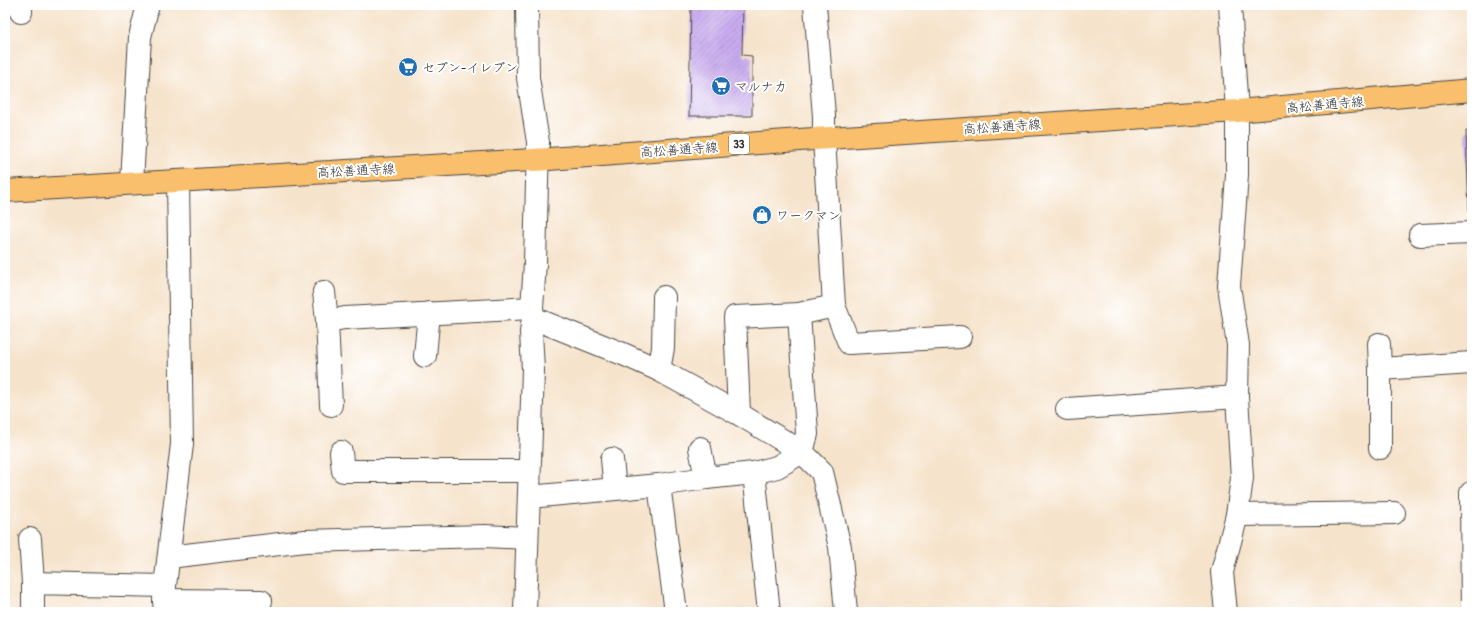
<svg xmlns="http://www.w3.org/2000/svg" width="1477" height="617" font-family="'Patrick Hand','Klee One',sans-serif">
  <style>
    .building { fill: url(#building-hatch) }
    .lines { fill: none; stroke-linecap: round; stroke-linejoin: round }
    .minor-casing { stroke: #494743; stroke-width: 24 }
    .major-casing { stroke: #494743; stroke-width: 24 }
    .minor { stroke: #fff; stroke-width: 22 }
    .major { stroke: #f9bf6d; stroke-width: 22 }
    .labels { text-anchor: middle; stroke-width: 4; stroke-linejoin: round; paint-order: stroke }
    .shield { fill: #fff; stroke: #6b6b6b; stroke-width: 1 }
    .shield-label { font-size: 12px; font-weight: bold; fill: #2b2b2b }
    .poi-label { font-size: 13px; fill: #2b2b2b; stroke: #fff; text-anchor: start }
    .street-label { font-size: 13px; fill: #2b2b2b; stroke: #fff }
  </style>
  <defs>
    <pattern id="building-hatch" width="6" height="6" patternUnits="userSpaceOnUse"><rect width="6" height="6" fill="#c9acef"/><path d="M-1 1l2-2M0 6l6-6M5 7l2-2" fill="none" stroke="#a38cc2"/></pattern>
  </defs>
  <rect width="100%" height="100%" fill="#fff"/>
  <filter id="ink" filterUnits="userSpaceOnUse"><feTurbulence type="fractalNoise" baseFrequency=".025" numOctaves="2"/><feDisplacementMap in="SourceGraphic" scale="8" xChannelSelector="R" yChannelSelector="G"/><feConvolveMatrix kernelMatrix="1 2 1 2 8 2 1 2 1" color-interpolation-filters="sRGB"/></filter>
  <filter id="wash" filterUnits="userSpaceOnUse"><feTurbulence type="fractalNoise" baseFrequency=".012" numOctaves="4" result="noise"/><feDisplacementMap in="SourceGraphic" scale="16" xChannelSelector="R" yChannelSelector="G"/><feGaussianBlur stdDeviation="0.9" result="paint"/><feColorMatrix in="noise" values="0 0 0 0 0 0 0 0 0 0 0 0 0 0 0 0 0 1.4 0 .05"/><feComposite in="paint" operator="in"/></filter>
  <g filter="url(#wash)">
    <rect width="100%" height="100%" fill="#f6e3cb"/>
    <g id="blocks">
      <g class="building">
        <path d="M 691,5 L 743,5 L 742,55 L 752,56 L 752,116 L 689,116 Z"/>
        <path d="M 1466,131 L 1472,131 L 1472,213 L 1469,213 Z"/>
      </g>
    </g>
  </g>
  <g filter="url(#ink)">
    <use href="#blocks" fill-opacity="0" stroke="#494743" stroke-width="1"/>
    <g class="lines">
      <g class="minor-casing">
        <g id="minor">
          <path d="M 815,5 L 824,116 L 824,138 L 834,306 L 849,343 L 960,337"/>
          <path d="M 21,12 L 21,5"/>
          <path d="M 132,183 L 140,37 L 148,5"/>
          <path d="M 1420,235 L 1472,233"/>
          <path d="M 324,292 L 327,321"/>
          <path d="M 799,314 L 807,434 L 802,452 L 822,472 L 840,547 L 846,612"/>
          <path d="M 1379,344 L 1380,369 L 1380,448"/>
          <path d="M 425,356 L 429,313"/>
          <path d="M 1380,369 L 1472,363"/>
          <path d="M 659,370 L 663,348 L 664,297"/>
          <path d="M 331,405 L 327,321 L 345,318 L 532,308"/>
          <path d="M 1067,409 L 1237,397"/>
          <path d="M 739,414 L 735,317 L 799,314 L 834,306"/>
          <path d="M 700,448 L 706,478"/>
          <path d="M 341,452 L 343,471 L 529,471"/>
          <path d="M 612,459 L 615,489"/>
          <path d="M 754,473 L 769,612"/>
          <path d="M 659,485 L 676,612"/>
          <path d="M 1471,493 L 1472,612"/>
          <path d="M 529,497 L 659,485 L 706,478 L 754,473 L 777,467 L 802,452 L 739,414 L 659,370 L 623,354 L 533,318"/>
          <path d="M 1237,515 L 1394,513"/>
          <path d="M 30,539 L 33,583"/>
          <path d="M 169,557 L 305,541 L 485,536 L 527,538"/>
          <path d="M 164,600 L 261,601"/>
          <path d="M 33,612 L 33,583 L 165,586"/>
          <path d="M 165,612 L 164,600 L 165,586 L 182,444 L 178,181"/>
          <path d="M 525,612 L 533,370 L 531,332 L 533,318 L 532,308 L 535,263 L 538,142 L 528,78 L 527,5"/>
          <path d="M 1226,612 L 1222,572 L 1237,515 L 1242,478 L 1237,397 L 1238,345 L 1229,286 L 1237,175 L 1237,111 L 1230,5"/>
        </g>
      </g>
      <g class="major-casing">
        <path id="major" d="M 5,191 L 549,159 L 799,140 L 1237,111 L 1472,90"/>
      </g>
      <use href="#minor" class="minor"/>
      <use href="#major" class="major"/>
    </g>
  </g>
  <defs>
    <g id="supermarket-disc" transform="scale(1)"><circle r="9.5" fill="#1f6fb2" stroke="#fff"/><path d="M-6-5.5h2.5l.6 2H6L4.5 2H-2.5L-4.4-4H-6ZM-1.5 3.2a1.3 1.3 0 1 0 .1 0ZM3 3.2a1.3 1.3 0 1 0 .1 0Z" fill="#fff"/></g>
    <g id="shop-disc" transform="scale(1)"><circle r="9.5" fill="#1f6fb2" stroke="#fff"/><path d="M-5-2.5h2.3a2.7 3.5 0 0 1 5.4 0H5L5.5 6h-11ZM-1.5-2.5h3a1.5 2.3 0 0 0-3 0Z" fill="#fff"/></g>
  </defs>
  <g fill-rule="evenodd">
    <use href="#supermarket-disc" x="408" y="67"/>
    <use href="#supermarket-disc" x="721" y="86"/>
    <use href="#shop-disc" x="762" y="215"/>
  </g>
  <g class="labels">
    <rect class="shield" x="729" y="134" width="20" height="20" rx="3"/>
    <g class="shield-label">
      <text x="739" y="148">33</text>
    </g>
    <g class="poi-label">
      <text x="422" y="72">セブン-イレブン</text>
      <text x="735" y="91">マルナカ</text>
      <text x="776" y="220">ワークマン</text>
    </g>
    <g class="street-label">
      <text transform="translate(1325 104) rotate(-5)" y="5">高松善通寺線</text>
      <text transform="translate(1002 126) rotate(-4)" y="5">高松善通寺線</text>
      <text transform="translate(679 149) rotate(-4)" y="5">高松善通寺線</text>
      <text transform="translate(356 170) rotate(-3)" y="5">高松善通寺線</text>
    </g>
  </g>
  <rect width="1477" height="617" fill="none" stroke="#fff" stroke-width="20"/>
</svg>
